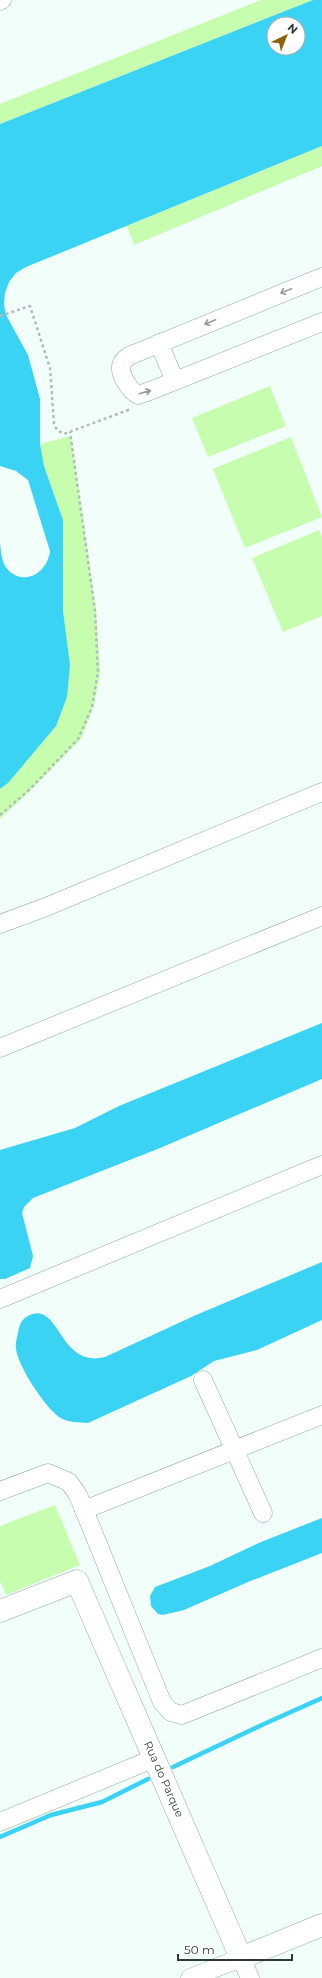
<svg xmlns="http://www.w3.org/2000/svg" width="322" height="1978" font-family="Montserrat,sans-serif">
  <style>
    .green { fill: #c7fdae }
    .water { fill: #3ad3f3; fill-rule: evenodd }
    .lines { fill: none; stroke-linecap: round; stroke-linejoin: round }
    .stream { stroke: #3ad3f3; stroke-width: 4.5 }
    .minor-casing { stroke: #8eaba3; stroke-width: 19 }
    .tertiary-casing { stroke: #8eaba3; stroke-width: 23 }
    .path { stroke: #b0bcb8; stroke-width: 2.5; stroke-dasharray: 3 3; stroke-linecap: butt }
    .minor { stroke: #fff; stroke-width: 18 }
    .tertiary { stroke: #fff; stroke-width: 22 }
    .oneway { stroke: #969c9a }
    .labels { text-anchor: middle; stroke-width: 3; stroke-linejoin: round; paint-order: stroke }
    .street-label { font-size: 11px; fill: #2e3a36; stroke: #fff }
  </style>
  <rect width="100%" height="100%" fill="#f2fefa"/>
  <g class="green">
    <path d="M 261,0 L 313,0 L 0,124 L 0,104 Z"/>
    <path d="M 322,146 L 322,166 L 134,245 L 127,226 Z"/>
    <path d="M 270,386 L 286,426 L 208,457 L 192,418 Z"/>
    <path d="M 71,436 L 96,610 L 100,672 L 94,706 L 81,739 L 29,792 L 0,819 L 0,789 L 8,783 L 70,665 L 63,611 L 63,520 L 44,466 L 40,444 Z"/>
    <path d="M 291,437 L 322,517 L 245,548 L 213,469 Z"/>
    <path d="M 319,530 L 322,537 L 322,616 L 283,632 L 252,558 Z"/>
    <path d="M 55,1505 L 80,1565 L 6,1595 L 0,1580 L 0,1526 Z"/>
  </g>
  <g class="water">
    <path d="M 313,0 L 322,0 L 322,146 L 26,267 L 16,273 L 9,282 L 5,293 L 4,304 L 6,315 L 28,355 L 40,399 L 40,444 L 44,466 L 63,520 L 63,611 L 70,665 L 67,697 L 56,726 L 8,783 L 0,789 L 0,543 C 1,550 1,557 4,564 C 17,588 47,577 50,551 L 28,480 L 16,471 L 0,466 L 0,124 ZM 274,24 L 298,24 L 298,48 L 274,48 Z"/>
    <path d="M 322,1023 L 322,1079 L 160,1148 L 33,1198 L 24,1207 L 22,1213 L 33,1256 L 30,1268 L 5,1279 L 0,1279 L 0,1150 L 75,1128 L 119,1106 Z"/>
    <path d="M 322,1262 L 322,1320 L 257,1350 L 214,1361 L 191,1376 L 88,1423 C 78,1422 68,1423 59,1417 C 45,1407 17,1365 16,1348 C 15,1344 17,1338 18,1333 C 19,1326 21,1320 28,1316 C 60,1299 58,1369 105,1357 L 196,1315 Z"/>
    <path d="M 322,1518 L 322,1553 L 248,1582 L 184,1610 L 163,1615 L 158,1614 L 151,1606 L 150,1596 L 155,1587 L 210,1566 L 261,1542 Z"/>
  </g>
  <g class="lines">
    <g class="stream">
      <path d="M 173,1767 L 264,1724 L 322,1698"/>
      <path d="M 0,1837 L 51,1815 L 102,1802 L 148,1779"/>
    </g>
    <g class="minor-casing">
      <g id="minor">
        <path d="M 0,1 L 2,0"/>
        <path d="M 322,277 L 129,356 C 127,358 123,360 122,363 C 117,372 130,391 138,395 L 150,391 L 322,322"/>
        <path d="M 159,343 L 175,381"/>
        <path d="M 0,924 L 46,907 L 322,792"/>
        <path d="M 0,1048 L 322,916"/>
        <path d="M 0,1299 L 322,1165"/>
        <path d="M 203,1380 L 263,1513"/>
        <path d="M 0,1491 L 48,1473 L 69,1482 L 78,1495 L 162,1702 L 171,1712 L 182,1715 L 322,1658"/>
        <path d="M 84,1510 L 322,1415"/>
        <path d="M 0,1822 L 155,1758"/>
        <path d="M 190,1978 L 241,1958 L 250,1978"/>
      </g>
    </g>
    <g class="tertiary-casing">
      <path id="tertiary" d="M 0,1611 L 77,1581 L 241,1958 L 322,1925"/>
    </g>
    <g class="path">
      <path d="M 0,316 L 30,306 L 50,368 L 54,424 L 57,430 L 64,434 L 131,409"/>
      <path d="M 0,815 L 29,790 L 78,739 L 92,707 L 98,672 L 95,611 L 70,432"/>
    </g>
    <use href="#minor" class="minor"/>
    <use href="#tertiary" class="tertiary"/>
  </g>
  <defs><path id="oneway-shaft" d="M-6 0H5M1.5-3L5.5 0L1.5 3" fill="none" stroke-width="1.6" stroke-linecap="round" stroke-linejoin="round"/></defs>
  <g class="oneway">
    <use href="#oneway-shaft" transform="translate(286 291) rotate(158)"/>
    <use href="#oneway-shaft" transform="translate(210 322) rotate(157)"/>
    <use href="#oneway-shaft" transform="translate(145 392) rotate(-16)"/>
  </g>
  <g class="labels">
    <g class="street-label">
      <text transform="translate(164 1779) rotate(66)" y="4">Rua do Parque</text>
    </g>
  </g>
  <g transform="translate(286 36) rotate(43)"><circle r="19" fill="#ffffff" stroke="#abb0af"/>
  <path d="M0-3L7 15L0 10L-7 15Z" fill="#8f610a"/>
  <text y="-6" font-size="11" font-weight="bold" text-anchor="middle" fill="#2e3a36">N</text>
  </g>
  <path d="M178 1954v6h114v-6" fill="none" stroke="#2e3a36" stroke-width="2"/>
  <text x="184" y="1954" font-size="12" fill="#2e3a36" stroke="#ffffff" stroke-width="3" paint-order="stroke">50 m</text>
</svg>
